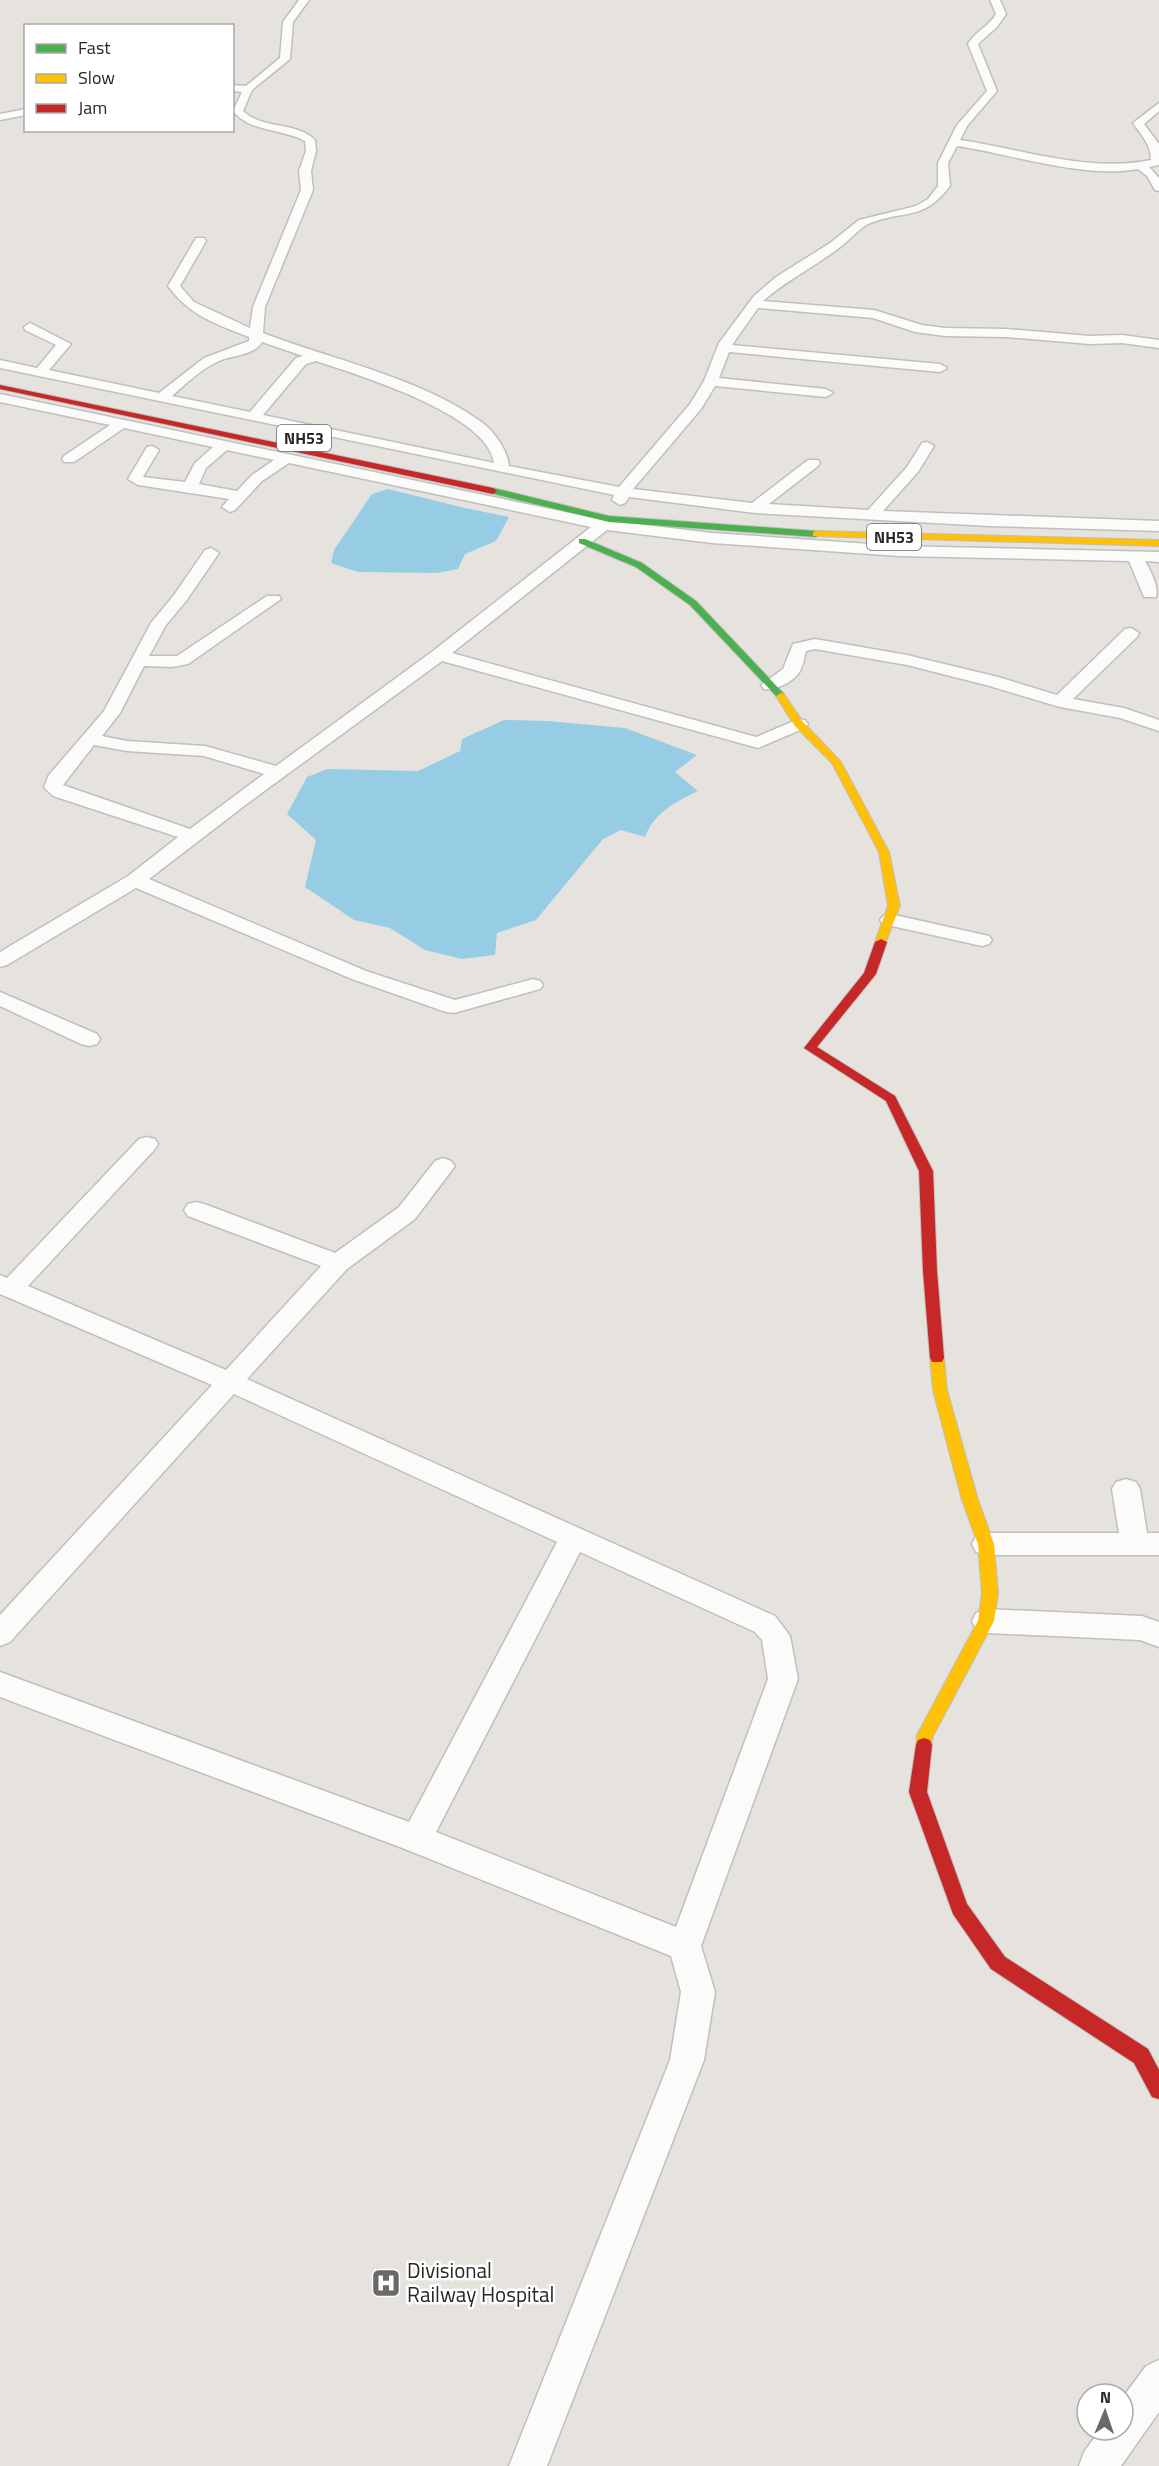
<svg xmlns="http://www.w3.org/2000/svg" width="1159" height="2466" font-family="'Titillium Web',sans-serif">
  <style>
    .water { fill: #96cde4 }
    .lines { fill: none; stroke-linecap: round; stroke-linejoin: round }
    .street-casing { stroke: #c0bfbf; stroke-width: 3 }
    .fast-casing { stroke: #c0bfbf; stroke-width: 2 }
    .slow-casing { stroke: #c0bfbf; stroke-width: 2 }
    .jam-casing { stroke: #c0bfbf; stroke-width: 2 }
    .street { fill: #fbfbfa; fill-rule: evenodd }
    .fast { fill: #4caf50; fill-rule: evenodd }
    .slow { fill: #ffc107; fill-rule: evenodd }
    .jam { fill: #c62828; fill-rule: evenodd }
    .labels { text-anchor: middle; stroke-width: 5; stroke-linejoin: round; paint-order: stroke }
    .shield { fill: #fff; stroke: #686868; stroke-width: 1.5 }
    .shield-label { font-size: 16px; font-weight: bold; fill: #282828 }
    .near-poi-label { font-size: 21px; fill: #282828; stroke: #fff; text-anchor: start }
  </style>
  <rect width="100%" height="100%" fill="#e6e3de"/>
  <g class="water">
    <path d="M 388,489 L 465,508 L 509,517 L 496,541 L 465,554 L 458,569 L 437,573 L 358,572 L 331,563 L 334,550 L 372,494 Z"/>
    <path d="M 504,720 L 548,721 L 625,728 L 697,755 L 675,772 L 698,791 C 675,802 654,813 645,837 L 621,830 L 603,839 L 536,920 L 497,933 L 495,955 L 462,959 L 425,950 L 390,928 L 354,920 L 305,887 L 316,840 L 287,814 L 307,777 L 327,769 L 418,771 L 460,751 L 462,739 Z"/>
  </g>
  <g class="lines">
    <g class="street-casing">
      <g id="street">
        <path d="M 299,0 L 309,0 L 293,22 L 290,59 L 252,90 L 243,111 C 263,130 296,121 315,140 L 316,151 L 311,171 L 313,190 L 265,307 L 263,333 C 333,360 418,377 480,421 C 494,431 507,449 509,466 L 619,487 L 690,404 L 704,381 L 719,343 L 754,296 L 776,277 L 830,243 L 859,220 L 916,206 L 928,199 L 938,186 L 938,163 L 957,125 L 987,91 L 968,44 C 975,31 989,27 996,14 L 990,0 L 1000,0 L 1006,14 L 997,27 L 978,44 L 997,91 L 967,126 L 960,140 C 1023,149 1087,173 1151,160 C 1151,144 1141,135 1133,123 L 1159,103 L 1159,111 L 1144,124 L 1159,144 L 1159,165 L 1149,167 L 1159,178 L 1159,191 L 1155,190 L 1147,176 L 1138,169 C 1085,179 1011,154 957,146 L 948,163 L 950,186 C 923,222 904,209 868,224 C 858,229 849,241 839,248 C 814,267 787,280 763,301 L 874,310 L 922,325 L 945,328 L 1006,329 L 1090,336 L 1122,335 L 1159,340 L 1159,348 L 1122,343 L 1090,344 L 1006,337 L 945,336 L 915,332 L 873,318 L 758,308 L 732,345 L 940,364 L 947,368 L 940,372 L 729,352 L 719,378 L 826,389 L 833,393 L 826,397 L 715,386 L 701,409 L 633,489 L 752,503 L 808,460 L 818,460 L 820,463 L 818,466 L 769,504 L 868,510 L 907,467 L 922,443 L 927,442 L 934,446 L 918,472 L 883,511 L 1159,521 L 1159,531 L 989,526 L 755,513 L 629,497 L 625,503 L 620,505 L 612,500 L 614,495 L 0,368 L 0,360 L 37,368 L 56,345 L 25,330 L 24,327 L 30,323 L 71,344 L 49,370 L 159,393 L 204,358 L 249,341 L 249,337 C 216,324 190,316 168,286 L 196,238 L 204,238 L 206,241 L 180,286 L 194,302 L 250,328 L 253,307 L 301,190 L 299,171 L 306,151 L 305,141 C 282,128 251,133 233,111 L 242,92 L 232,91 L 232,85 L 246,86 L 280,58 L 283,22 ZM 262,342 L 303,356 L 296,358 L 250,412 L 172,396 C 187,383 201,369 219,361 C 232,355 254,356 262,342 ZM 316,361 C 358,375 488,414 494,463 L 263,415 L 306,364 Z"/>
        <path d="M 26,109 L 26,115 L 0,120 L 0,114 Z"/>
        <path d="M 0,394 L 603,520 L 712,533 L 899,546 L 1159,552 L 1159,562 L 1145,561 C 1151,572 1159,586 1156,597 L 1144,597 L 1129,561 L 899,556 L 712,543 L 607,530 L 452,653 L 756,737 L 799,719 L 805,720 L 808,724 L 805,728 L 758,748 L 442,661 L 248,803 L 149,879 L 366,971 L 455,1000 L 533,979 L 540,981 L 543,985 L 540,989 L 454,1013 L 446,1012 L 352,979 L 136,888 L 7,965 L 0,967 L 0,952 L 128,876 L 178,837 L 53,796 L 44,787 L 49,775 L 104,711 L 151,623 L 174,595 L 205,550 L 211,548 L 219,553 L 186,601 L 166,625 L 149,656 L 177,656 L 267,596 L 279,596 L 281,599 L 188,664 L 172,667 L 144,666 L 120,713 L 102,736 L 127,741 L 205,746 L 276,766 L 433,651 L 591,527 L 289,463 L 262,481 L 235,510 L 230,512 L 222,507 L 229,499 L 138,485 L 128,479 L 147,447 L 152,446 L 159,450 L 143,477 L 185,482 L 195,463 L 213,447 L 124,428 L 74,462 L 64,462 L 62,459 L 64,456 L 110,425 L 0,402 ZM 227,450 L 274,460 L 252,475 L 237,491 L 199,484 L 206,468 ZM 94,745 L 127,751 L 204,756 L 264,774 L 190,829 L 63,785 Z"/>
        <path d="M 1131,628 L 1139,633 L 1137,637 L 1073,699 L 1124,708 L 1159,720 L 1159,731 L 1120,718 L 1060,707 L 986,685 L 907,665 L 815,649 L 806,651 C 804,658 803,668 798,674 C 791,683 774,691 764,689 L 761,685 L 783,669 L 793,644 L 815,639 L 907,655 L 998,677 L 1057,695 L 1125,629 Z"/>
        <path d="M 890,914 L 989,936 L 992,940 L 989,944 L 982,946 L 883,924 L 880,920 L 883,916 Z"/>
        <path d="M 0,992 L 97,1034 L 100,1039 L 97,1044 L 89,1046 L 81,1044 L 0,1006 Z"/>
        <path d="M 147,1137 L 155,1139 L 158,1144 L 155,1149 L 28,1286 L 226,1370 L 321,1266 L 188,1216 L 184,1210 L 188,1204 L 196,1202 L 204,1204 L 335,1253 L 399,1207 L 435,1161 L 443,1158 L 451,1161 L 455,1166 L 415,1219 L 347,1269 L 247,1379 L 775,1616 L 790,1636 L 798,1679 L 701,1946 L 715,1992 L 704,2060 L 547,2466 L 509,2466 L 670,2060 L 681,1992 L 671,1956 L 405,1849 L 0,1697 L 0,1672 L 409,1822 L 557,1542 L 234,1394 L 10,1642 L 0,1646 L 0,1615 L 212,1385 L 0,1294 L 0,1275 L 7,1278 L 139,1139 ZM 580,1552 L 755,1632 L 762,1640 L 768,1679 L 676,1927 L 436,1832 Z"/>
        <path d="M 1126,1479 L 1136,1482 L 1140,1489 L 1147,1533 L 1159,1533 L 1159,1555 L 986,1555 L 976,1552 L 972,1544 L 976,1536 L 986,1533 L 1119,1533 L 1112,1489 L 1116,1482 Z"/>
        <path d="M 986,1609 L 1142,1616 L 1159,1622 L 1159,1647 L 1140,1640 L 986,1633 L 976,1629 L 972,1621 L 976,1613 Z"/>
        <path d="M 1159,2360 L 1159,2412 L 1121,2466 L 1079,2466 L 1084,2452 L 1100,2430 L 1123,2430 L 1123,2397 L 1146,2366 Z"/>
      </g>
    </g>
    <g class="fast-casing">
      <g id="fast">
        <path d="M 493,488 L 609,516 L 816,531 L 820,534 L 816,537 L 609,522 L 490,493 L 490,489 Z"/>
        <path d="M 579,539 L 585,539 L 642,563 L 696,601 L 784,694 L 784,698 L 778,698 L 690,605 L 636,567 L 579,543 Z"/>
      </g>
    </g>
    <g class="slow-casing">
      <g id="slow">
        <path d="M 816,531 L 1159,540 L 1159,546 L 813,536 L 813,532 Z"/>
        <path d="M 781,693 L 784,694 L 803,722 L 841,762 L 889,852 L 900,906 L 885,944 L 877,944 L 875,942 L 888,906 L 879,852 L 832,763 L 795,726 L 776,696 Z"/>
        <path d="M 937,1353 L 942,1354 L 944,1358 L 947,1390 L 978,1500 L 994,1544 L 998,1593 L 994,1621 L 933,1736 L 930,1750 L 924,1752 L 918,1750 L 916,1745 L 917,1735 L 978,1621 L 982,1593 L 978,1544 L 962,1500 L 933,1390 L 930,1358 L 932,1354 Z"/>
      </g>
    </g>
    <g class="jam-casing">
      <g id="jam">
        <path d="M 0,385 L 493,488 L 497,491 L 493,494 L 0,389 Z"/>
        <path d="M 881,939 L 887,942 L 876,974 L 817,1047 L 895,1096 L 933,1171 L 937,1271 L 944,1358 L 942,1362 L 932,1362 L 930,1358 L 923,1271 L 919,1171 L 886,1101 L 804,1048 L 864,973 L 875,942 Z"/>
        <path d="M 924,1738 L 930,1740 L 932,1745 L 927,1792 L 967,1904 L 1005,1957 L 1148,2049 L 1159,2070 L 1159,2099 L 1152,2097 L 1134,2063 L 991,1969 L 953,1914 L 909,1792 L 916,1745 L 918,1740 Z"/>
      </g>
    </g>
    <use href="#street" class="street"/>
    <use href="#fast" class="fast"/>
    <use href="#slow" class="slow"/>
    <use href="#jam" class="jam"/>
  </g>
  <defs>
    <g id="hospital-square" transform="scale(1.5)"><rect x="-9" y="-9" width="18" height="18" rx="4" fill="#6a6968" stroke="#fff"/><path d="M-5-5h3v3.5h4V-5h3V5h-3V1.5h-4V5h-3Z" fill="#fff"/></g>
  </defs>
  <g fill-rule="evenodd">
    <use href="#hospital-square" x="386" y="2283"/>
  </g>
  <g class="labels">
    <g class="shield">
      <rect x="277" y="425" width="54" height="26" rx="4.5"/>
      <rect x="867" y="524" width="54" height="26" rx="4.5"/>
    </g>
    <g class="shield-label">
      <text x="304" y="444">NH53</text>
      <text x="894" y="543">NH53</text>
    </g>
    <g class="near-poi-label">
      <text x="407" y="2278">Divisional<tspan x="407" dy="24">Railway Hospital</tspan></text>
    </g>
  </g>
  <rect x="24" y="24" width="210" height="108" fill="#ffffff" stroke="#a9a9a9" stroke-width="1.5"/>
  <rect x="36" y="44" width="30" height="9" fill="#4caf50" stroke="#a9a9a9" stroke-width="1.5"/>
  <text x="78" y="54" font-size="18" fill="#282828">Fast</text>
  <rect x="36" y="74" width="30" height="9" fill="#ffc107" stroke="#a9a9a9" stroke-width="1.5"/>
  <text x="78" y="84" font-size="18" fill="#282828">Slow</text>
  <rect x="36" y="104" width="30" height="9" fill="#c62828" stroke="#a9a9a9" stroke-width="1.5"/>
  <text x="78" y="114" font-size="18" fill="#282828">Jam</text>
  <g transform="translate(1105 2412) rotate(2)"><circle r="28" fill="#ffffff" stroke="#a9a9a9" stroke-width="1.5"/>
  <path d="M0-4.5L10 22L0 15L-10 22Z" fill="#6a6968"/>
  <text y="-9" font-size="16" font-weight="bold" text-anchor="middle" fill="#282828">N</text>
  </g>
</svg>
